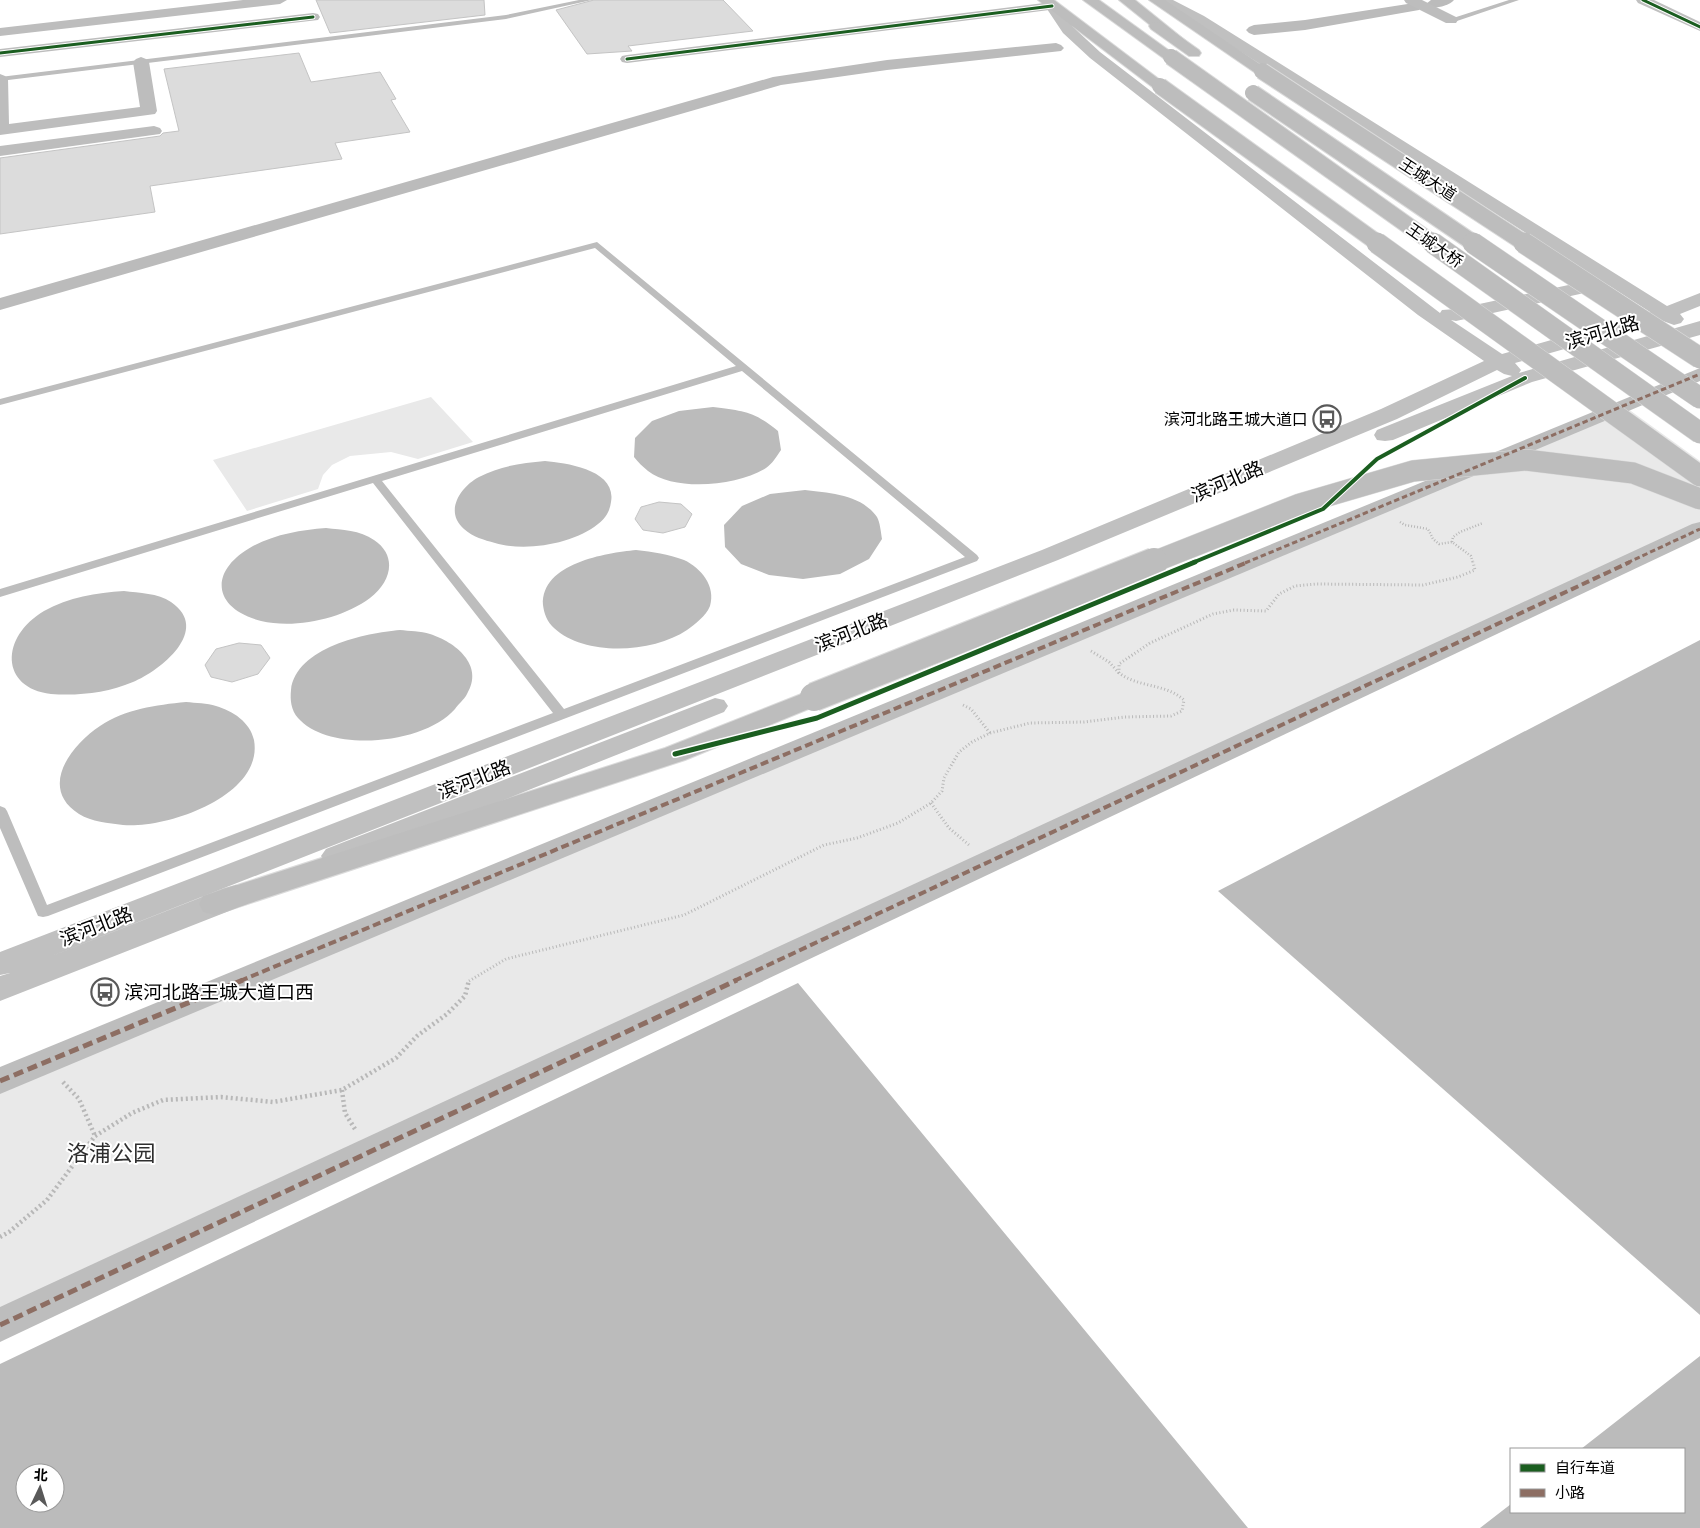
<svg xmlns="http://www.w3.org/2000/svg" width="1700" height="1528" font-family="Figtree,'Noto Sans SC',sans-serif">
  <style>
    .green { fill: #e9e9e9 }
    .water { fill: #bbb; fill-rule: evenodd }
    .lines { fill: none; stroke-linecap: round; stroke-linejoin: round }
    .canal { fill: #bbb; fill-rule: evenodd }
    .building { fill: #dcdcdc; stroke: #c4c4c4 }
    .primary-casing { stroke: #dbdbdb; stroke-width: 2 }
    .highway-casing { stroke: #dbdbdb; stroke-width: 2 }
    .path-far2 { stroke: #b8b8b8; stroke-width: 2.5; stroke-dasharray: 1 2; stroke-linecap: butt }
    .path-far1 { stroke: #b8b8b8; stroke-width: 3; stroke-dasharray: 1 2.5; stroke-linecap: butt }
    .path { stroke: #b8b8b8; stroke-width: 4.5; stroke-dasharray: 2 3; stroke-linecap: butt }
    .lane { fill: #bdbdbd; fill-rule: evenodd }
    .street { fill: #bdbdbd; fill-rule: evenodd }
    .secondary { fill: #c0c0c0; fill-rule: evenodd }
    .primary { fill: #bdbdbd; fill-rule: evenodd }
    .highway { fill: #bdbdbd; fill-rule: evenodd }
    .primary-bridge-far2-casing { stroke: #dbdbdb; stroke-width: 18; stroke-linecap: butt }
    .primary-bridge-far1-casing { stroke: #dbdbdb; stroke-width: 22; stroke-linecap: butt }
    .primary-bridge-casing { stroke: #dbdbdb; stroke-width: 30; stroke-linecap: butt }
    .highway-bridge-far1-casing { stroke: #dbdbdb; stroke-width: 18; stroke-linecap: butt }
    .highway-bridge-casing { stroke: #dbdbdb; stroke-width: 22; stroke-linecap: butt }
    .primary-bridge-far2 { stroke: #bdbdbd; stroke-width: 16 }
    .primary-bridge-far1 { stroke: #bdbdbd; stroke-width: 21 }
    .primary-bridge { stroke: #bdbdbd; stroke-width: 28 }
    .highway-bridge-far1 { stroke: #bdbdbd; stroke-width: 16 }
    .highway-bridge { stroke: #bdbdbd; stroke-width: 21 }
    .quiet-far2 { stroke: #8d6e63; stroke-width: 3; stroke-dasharray: 5.5 3; stroke-linecap: butt }
    .quiet-far1 { stroke: #8d6e63; stroke-width: 4; stroke-dasharray: 8 4; stroke-linecap: butt }
    .quiet { stroke: #8d6e63; stroke-width: 5; stroke-dasharray: 10 5; stroke-linecap: butt }
    .cycleway-far2-casing { stroke: #fff; stroke-width: 5 }
    .cycleway-far1-casing { stroke: #fff; stroke-width: 6 }
    .cycleway-casing { stroke: #fff; stroke-width: 8 }
    .cycleway-far2 { stroke: #1b5e20; stroke-width: 3 }
    .cycleway-far1 { stroke: #1b5e20; stroke-width: 4 }
    .cycleway { stroke: #1b5e20; stroke-width: 5 }
    .labels { text-anchor: middle; stroke-width: 4; stroke-linejoin: round; paint-order: stroke }
    .far-street-label { font-size: 16px; fill: #000; stroke: #fff }
    .far-poi-label { font-size: 16px; fill: #000; stroke: #fff; text-anchor: end }
    .street-label { font-size: 19px; fill: #000; stroke: #fff }
    .poi-label { font-size: 19px; fill: #000; stroke: #fff; text-anchor: start }
    .near-park-label { font-size: 22px; fill: #2e2e2e; stroke: #fff }
  </style>
  <rect width="100%" height="100%" fill="#fff"/>
  <g class="green">
    <path d="M 431,397 L 473,442 L 418,459 L 391,452 L 350,456 L 332,465 L 323,475 L 318,489 L 247,511 L 213,460 Z"/>
    <path d="M 1624,406 L 1700,461 L 1700,529 L 0,1325 L 0,1081 Z"/>
  </g>
  <g class="water">
    <path d="M 713,407 C 743,411 754,411 778,431 L 781,450 C 777,456 772,464 766,468 C 738,486 675,492 648,471 C 643,467 638,462 634,457 L 635,438 L 652,421 L 679,411 Z"/>
    <path d="M 545,461 C 567,463 617,470 611,502 C 610,511 605,519 598,524 C 573,544 526,552 495,543 C 484,540 473,537 464,529 C 444,512 460,487 479,477 C 500,466 522,463 545,461 Z"/>
    <path d="M 805,490 C 829,493 861,494 877,517 C 880,522 881,533 882,539 L 869,559 L 840,574 L 803,579 L 769,575 L 741,564 L 725,547 L 724,525 L 742,506 L 770,494 Z"/>
    <path d="M 326,528 C 342,530 360,530 374,540 C 398,556 391,582 370,598 C 342,619 295,629 261,621 C 211,608 209,570 253,546 C 276,534 301,530 326,528 Z"/>
    <path d="M 636,550 C 653,552 668,554 684,560 C 701,568 716,586 710,606 C 706,616 695,624 687,630 C 653,653 585,657 554,628 C 547,622 544,613 543,605 C 541,563 606,553 636,550 Z"/>
    <path d="M 124,591 C 139,593 158,593 171,602 C 212,630 160,671 133,682 C 107,693 78,696 51,694 C 0,688 0,637 44,611 C 69,597 96,593 124,591 Z"/>
    <path d="M 400,630 C 409,631 421,631 430,634 C 455,642 485,665 467,694 C 464,700 458,704 455,709 C 425,744 330,754 298,718 C 291,710 290,700 291,690 C 296,647 366,633 400,630 Z"/>
    <path d="M 1700,640 L 1700,1315 L 1218,891 Z"/>
    <path d="M 186,702 C 196,703 207,703 216,706 C 233,711 250,722 254,740 C 264,796 166,829 123,825 C 108,823 92,822 79,814 C 38,788 71,745 100,726 C 125,709 156,705 186,702 Z"/>
    <path d="M 798,983 L 1248,1528 L 0,1528 L 0,1364 ZM 25,1473 L 55,1473 L 55,1503 L 25,1503 Z"/>
    <path d="M 1700,1356 L 1700,1528 L 1480,1528 L 1511,1504 L 1511,1512 L 1684,1512 L 1684,1449 L 1581,1449 Z"/>
  </g>
  <g class="lines">
    <g class="canal">
      <path d="M 1431,0 L 1454,0 C 1449,6 1435,9 1428,7 L 1426,4 Z"/>
      <path d="M 1414,3 L 1419,4 L 1421,7 L 1419,10 L 1305,30 L 1254,35 L 1249,33 L 1246,30 L 1249,27 L 1254,25 L 1305,20 Z"/>
      <path d="M 1056,43 L 1061,45 L 1064,48 L 1061,51 L 887,70 L 781,85 L 0,310 L 0,298 L 773,77 L 887,60 Z"/>
    </g>
  </g>
  <g class="building">
    <path d="M 316,0 L 484,0 L 485,15 L 330,33 Z"/>
    <path d="M 594,0 L 723,0 L 753,31 L 628,46 L 632,51 L 587,54 L 556,10 Z"/>
    <path d="M 299,53 L 311,82 L 380,72 L 396,99 L 391,100 L 410,132 L 335,143 L 342,159 L 150,186 L 155,212 L 0,234 L 0,158 L 160,136 L 163,133 L 179,131 L 164,69 Z"/>
    <path d="M 659,502 L 681,504 L 692,514 L 685,527 L 663,533 L 643,530 L 635,519 L 641,507 Z"/>
    <path d="M 239,643 L 261,645 L 270,658 L 258,674 L 232,682 L 211,677 L 205,665 L 216,649 Z"/>
  </g>
  <g class="lines">
    <g class="primary-casing">
      <g id="primary">
        <path d="M 1038,0 L 1054,0 L 1168,86 L 1165,89 L 1155,89 Z"/>
        <path d="M 1119,0 L 1135,0 L 1192,46 L 1190,49 L 1180,49 Z"/>
        <path d="M 1149,0 L 1165,0 L 1270,71 L 1267,74 L 1257,74 Z"/>
        <path d="M 814,689 L 823,691 L 827,697 L 823,703 L 685,760 L 214,915 L 203,912 L 199,904 L 203,896 L 665,748 Z"/>
      </g>
    </g>
    <g class="highway-casing">
      <g id="highway">
        <path d="M 1083,0 L 1099,0 L 1178,57 L 1176,60 L 1166,60 Z"/>
        <path d="M 1156,22 L 1161,23 L 1199,50 L 1201,53 L 1199,56 L 1189,56 L 1151,29 L 1149,26 L 1151,23 Z"/>
      </g>
    </g>
    <g class="path-far2">
      <path d="M 1400,522 L 1405,525 L 1428,529 L 1433,539 L 1439,544 L 1452,542 L 1471,556 L 1473,563"/>
      <path d="M 1452,542 L 1453,537 L 1460,532 L 1483,523"/>
    </g>
    <g class="path-far1">
      <path d="M 1091,651 L 1109,662 L 1119,673"/>
      <path d="M 963,705 L 971,709 L 990,733"/>
      <path d="M 931,803 L 949,828 L 969,845"/>
      <path d="M 469,981 L 506,959 L 684,915 L 824,845 L 857,838 L 898,823 L 931,803 L 942,791 L 944,778 L 959,752 L 972,742 L 990,733 L 1030,723 L 1084,722 L 1125,717 L 1171,716 L 1182,711 L 1184,700 C 1165,683 1139,688 1119,673 L 1119,664 L 1150,643 L 1213,614 L 1234,610 L 1266,611 L 1279,594 L 1295,586 L 1316,584 L 1423,585 L 1458,577 L 1475,570 L 1473,562"/>
    </g>
    <g class="path">
      <path d="M 63,1082 L 79,1099 L 95,1136"/>
      <path d="M 342,1090 L 345,1113 L 355,1129"/>
      <path d="M 0,1237 L 9,1232 L 47,1200 L 95,1136 L 132,1113 L 163,1100 L 221,1097 L 273,1102 L 342,1090 L 396,1058 L 417,1036 L 447,1014 L 465,996 L 469,980"/>
    </g>
    <g class="lane">
      <path d="M 579,0 L 592,0 L 506,19 L 0,81 L 0,77 L 506,15 Z"/>
      <path d="M 1509,0 L 1519,0 L 1454,22 L 1447,20 Z"/>
      <path d="M 597,242 L 977,555 L 979,558 L 977,561 L 48,916 L 43,917 L 38,916 L 0,828 L 0,806 L 5,808 L 7,811 L 47,905 L 553,713 L 373,483 L 0,597 L 0,589 L 736,366 L 595,248 L 0,405 L 0,399 ZM 742,371 L 965,557 L 564,709 L 382,481 Z"/>
    </g>
    <g class="street">
      <path d="M 243,0 L 287,0 L 280,4 L 0,36 L 0,28 Z"/>
      <path d="M 1404,0 L 1422,0 L 1456,17 L 1458,20 L 1456,23 L 1446,23 L 1406,3 Z"/>
      <path d="M 1052,2 L 1059,6 L 1057,9 L 627,63 L 622,62 L 620,59 L 622,56 L 627,55 Z"/>
      <path d="M 313,13 L 318,14 L 320,17 L 318,20 L 0,57 L 0,49 Z"/>
      <path d="M 141,57 L 146,59 L 149,62 L 157,111 L 155,114 L 0,135 L 0,74 L 5,76 L 8,79 L 9,124 L 140,107 L 133,62 L 136,59 Z"/>
      <path d="M 154,126 L 160,128 L 162,131 L 160,134 L 0,156 L 0,146 Z"/>
      <path d="M 1700,368 L 1700,381 L 0,1094 L 0,1067 Z"/>
      <path d="M 1700,522 L 1700,538 L 0,1342 L 0,1307 L 1692,524 Z"/>
    </g>
    <g class="secondary">
      <path d="M 1155,0 L 1173,0 L 1204,16 L 1667,306 L 1700,293 L 1700,306 L 1680,314 L 1684,319 L 1681,323 L 1674,325 L 1663,321 L 1515,363 L 1521,370 L 1519,373 L 1700,321 L 1700,335 L 1532,382 L 1393,440 L 1385,441 L 1377,440 L 1374,435 L 1377,430 L 1512,376 L 1504,374 L 1497,370 L 1397,419 L 1058,560 L 39,961 L 225,888 L 236,885 L 247,888 L 251,896 L 247,904 L 0,1001 L 0,976 L 10,973 L 0,975 L 0,952 L 1042,550 L 1381,409 L 1484,361 L 1418,315 L 1090,58 L 1063,33 L 1045,6 L 1047,3 L 1057,3 L 1073,27 L 1100,52 L 1440,313 L 1442,310 L 1456,309 L 1592,280 L 1595,277 L 1194,22 L 1157,3 ZM 1608,285 L 1650,312 L 1502,354 L 1451,320 L 1456,321 L 1598,290 Z"/>
      <path d="M 1636,0 L 1654,0 L 1700,22 L 1700,31 L 1638,3 Z"/>
      <path d="M 715,698 L 724,700 L 728,706 L 724,712 L 346,863 L 336,866 L 326,863 L 321,856 L 326,849 Z"/>
    </g>
    <use href="#primary" class="primary"/>
    <use href="#highway" class="highway"/>
    <g class="primary-bridge-far2-casing">
      <g id="primary-bridge-far2">
        <path d="M 1262,71 L 1526,244"/>
        <path d="M 1160,86 L 1379,244"/>
      </g>
    </g>
    <g class="primary-bridge-far1-casing">
      <g id="primary-bridge-far1">
        <path d="M 1377,243 L 1700,476"/>
        <path d="M 1524,243 L 1700,358"/>
        <path d="M 1151,563 L 1300,504 L 1413,471 L 1526,460 L 1633,473 L 1700,499"/>
      </g>
    </g>
    <g class="primary-bridge-casing">
      <path id="primary-bridge" d="M 814,697 L 1154,562"/>
    </g>
    <g class="highway-bridge-far1-casing">
      <g id="highway-bridge-far1">
        <path d="M 1171,57 L 1434,244"/>
        <path d="M 1253,93 L 1475,244"/>
      </g>
    </g>
    <g class="highway-bridge-casing">
      <g id="highway-bridge">
        <path d="M 1433,243 L 1700,433"/>
        <path d="M 1473,243 L 1700,398"/>
      </g>
    </g>
    <use href="#primary-bridge-far2" class="primary-bridge-far2"/>
    <use href="#primary-bridge-far1" class="primary-bridge-far1"/>
    <use href="#primary-bridge" class="primary-bridge"/>
    <use href="#highway-bridge-far1" class="highway-bridge-far1"/>
    <use href="#highway-bridge" class="highway-bridge"/>
    <g class="quiet-far2">
      <path d="M 1245,563 L 1700,374"/>
      <path d="M 1627,563 L 1700,529"/>
    </g>
    <g class="quiet-far1">
      <path d="M 240,981 L 1248,562"/>
      <path d="M 734,981 L 1630,562"/>
    </g>
    <g class="quiet">
      <path d="M 0,1081 L 243,980"/>
      <path d="M 0,1325 L 737,980"/>
    </g>
    <g class="cycleway-far2-casing">
      <g id="cycleway-far2">
        <path d="M 1643,0 L 1700,27"/>
        <path d="M 0,53 L 313,17"/>
        <path d="M 627,59 L 1052,6"/>
      </g>
    </g>
    <g class="cycleway-far1-casing">
      <path id="cycleway-far1" d="M 1192,563 L 1323,509 L 1377,459 L 1525,378"/>
    </g>
    <g class="cycleway-casing">
      <path id="cycleway" d="M 675,754 L 817,718 L 1195,562"/>
    </g>
    <use href="#cycleway-far2" class="cycleway-far2"/>
    <use href="#cycleway-far1" class="cycleway-far1"/>
    <use href="#cycleway" class="cycleway"/>
  </g>
  <defs>
    <g id="bus-ring" transform="scale(1.4375)"><circle r="9.5" fill="#fff" stroke="#595959" stroke-width="1.5"/><path d="M-5-6H5V4H4V6H2V4H-2V6H-4V4H-5ZM-3.5-4V0h7V-4ZM-3.5 1.2v1.5H-2V1.2ZM2 1.2v1.5H3.5V1.2Z" fill="#595959"/></g>
  </defs>
  <g fill-rule="evenodd">
    <use href="#bus-ring" x="1327" y="419"/>
    <use href="#bus-ring" x="105" y="992"/>
  </g>
  <g class="labels">
    <g class="far-street-label">
      <text transform="translate(1428 179) rotate(33)" y="6">王城大道</text>
      <text transform="translate(1435 245) rotate(35)" y="6">王城大桥</text>
    </g>
    <g class="far-poi-label">
      <text x="1308" y="425">滨河北路王城大道口</text>
    </g>
    <g class="street-label">
      <text transform="translate(1602 332) rotate(-16)" y="7">滨河北路</text>
      <text transform="translate(1227 481) rotate(-23)" y="7">滨河北路</text>
      <text transform="translate(851 632) rotate(-21)" y="7">滨河北路</text>
      <text transform="translate(474 779) rotate(-21)" y="7">滨河北路</text>
      <text transform="translate(96 926) rotate(-21)" y="7">滨河北路</text>
    </g>
    <g class="poi-label">
      <text x="124" y="999">滨河北路王城大道口西</text>
    </g>
    <g class="near-park-label">
      <text x="111" y="1161">洛浦公园</text>
    </g>
  </g>
  <rect x="1510" y="1448" width="175" height="65" fill="#ffffff" stroke="#999999"/>
  <rect x="1520" y="1464" width="25" height="8" fill="#1b5e20" stroke="#999999"/>
  <text x="1555" y="1473" font-size="15" fill="#000000">自行车道</text>
  <rect x="1520" y="1489" width="25" height="8" fill="#8d6e63" stroke="#999999"/>
  <text x="1555" y="1498" font-size="15" fill="#000000">小路</text>
  <g transform="translate(40 1488) rotate(4)"><circle r="24" fill="#ffffff" stroke="#999999"/>
  <path d="M0-4L9 19L0 12L-9 19Z" fill="#595959"/>
  <text y="-8" font-size="14" font-weight="bold" text-anchor="middle" fill="#000000">北</text>
  </g>
</svg>
